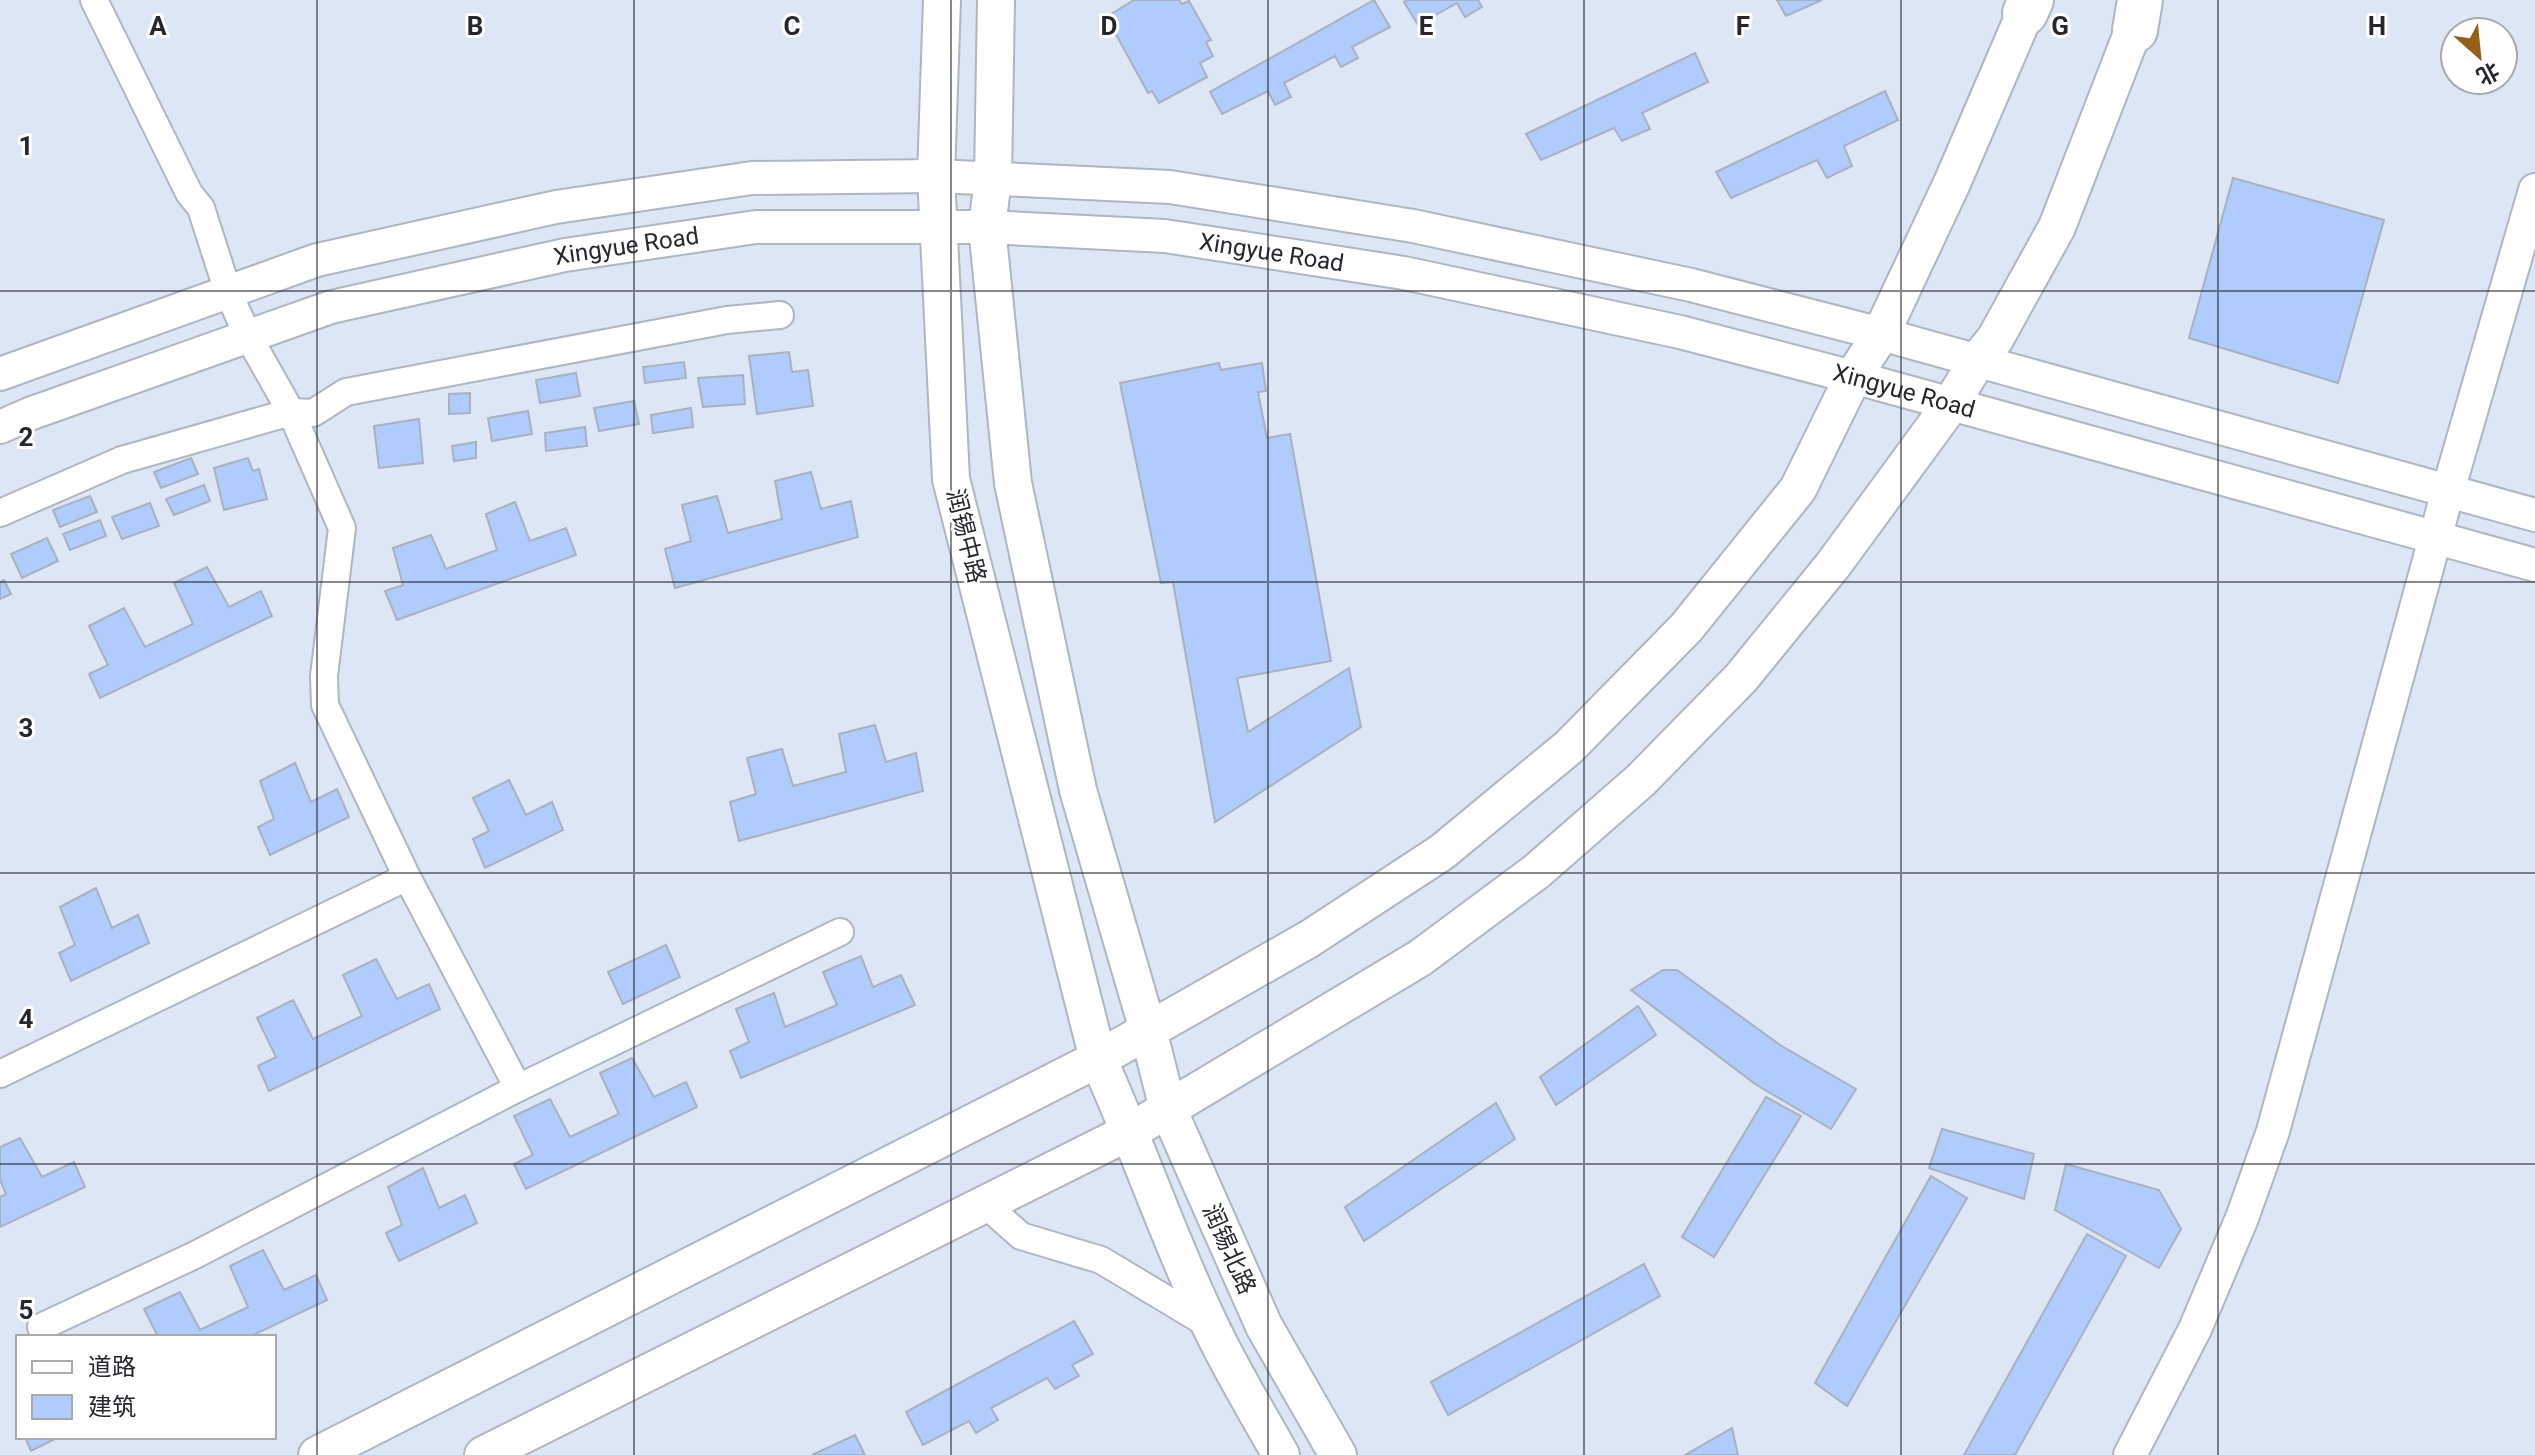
<svg xmlns="http://www.w3.org/2000/svg" width="2535" height="1455" font-family="Roboto,'Noto Sans SC',sans-serif">
  <style>
    .building { fill: #afccfc; stroke: #a9b1bf; stroke-width: 2 }
    .lines { fill: none; stroke-linecap: round; stroke-linejoin: round }
    .minor-casing { stroke: #adb6c3; stroke-width: 30 }
    .tertiary-casing { stroke: #adb6c3; stroke-width: 36 }
    .secondary-casing { stroke: #adb6c3; stroke-width: 40 }
    .trunk-casing { stroke: #adb6c3; stroke-width: 48 }
    .minor { stroke: #fff; stroke-width: 26 }
    .tertiary { stroke: #fff; stroke-width: 32 }
    .secondary { stroke: #fff; stroke-width: 36 }
    .trunk { stroke: #fff; stroke-width: 44 }
    .grid { fill: none; stroke: #24272d; stroke-width: 2; stroke-opacity: 0.55 }
    .labels { text-anchor: middle; stroke-width: 6; stroke-linejoin: round; paint-order: stroke }
    .street-label { font-size: 24px; fill: #24272d; stroke: #fff }
    .grid-label { font-size: 26px; text-anchor: middle; font-weight: bold; fill: #24272d; stroke: #fff; stroke-width: 6; stroke-linejoin: round; paint-order: stroke }
  </style>
  <rect width="100%" height="100%" fill="#dde6f4"/>
  <g class="building">
    <path d="M 1134,0 L 1179,0 L 1182,4 L 1189,1 L 1211,40 L 1206,42 L 1213,56 L 1200,63 L 1207,77 L 1159,103 L 1152,91 L 1148,93 L 1113,29 L 1118,26 L 1111,14 Z"/>
    <path d="M 1374,0 L 1390,27 L 1352,47 L 1358,58 L 1341,67 L 1335,56 L 1284,83 L 1291,97 L 1275,105 L 1268,91 L 1222,114 L 1210,92 Z"/>
    <path d="M 1407,0 L 1478,0 L 1482,7 L 1465,17 L 1457,3 L 1418,25 L 1404,2 Z"/>
    <path d="M 1777,0 L 1822,0 L 1786,16 Z"/>
    <path d="M 1695,53 L 1708,82 L 1642,113 L 1650,129 L 1622,141 L 1614,128 L 1541,160 L 1526,134 Z"/>
    <path d="M 1885,91 L 1898,120 L 1844,146 L 1852,166 L 1827,178 L 1817,160 L 1731,198 L 1716,172 Z"/>
    <path d="M 2233,178 L 2384,220 L 2338,383 L 2189,338 Z"/>
    <path d="M 789,352 L 792,372 L 808,370 L 813,406 L 757,414 L 749,356 Z"/>
    <path d="M 684,362 L 686,378 L 645,383 L 643,367 Z"/>
    <path d="M 1219,363 L 1221,370 L 1262,363 L 1266,391 L 1258,392 L 1267,438 L 1290,434 L 1331,661 L 1237,678 L 1248,732 L 1349,668 L 1361,727 L 1215,822 L 1173,582 L 1161,583 L 1120,383 Z"/>
    <path d="M 576,373 L 580,396 L 540,403 L 536,380 Z"/>
    <path d="M 743,375 L 745,404 L 703,407 L 698,378 Z"/>
    <path d="M 470,393 L 470,413 L 449,414 L 449,394 Z"/>
    <path d="M 634,401 L 639,424 L 599,431 L 594,408 Z"/>
    <path d="M 691,408 L 693,427 L 653,433 L 651,415 Z"/>
    <path d="M 528,411 L 532,434 L 492,441 L 488,418 Z"/>
    <path d="M 419,419 L 423,463 L 379,468 L 374,426 Z"/>
    <path d="M 585,427 L 587,446 L 546,451 L 545,433 Z"/>
    <path d="M 476,442 L 476,458 L 454,461 L 452,446 Z"/>
    <path d="M 191,458 L 198,474 L 161,488 L 154,472 Z"/>
    <path d="M 248,458 L 253,471 L 259,469 L 267,499 L 224,510 L 214,468 Z"/>
    <path d="M 811,472 L 821,509 L 851,501 L 858,537 L 675,588 L 665,549 L 691,541 L 682,505 L 717,496 L 728,533 L 782,519 L 775,481 Z"/>
    <path d="M 204,485 L 210,501 L 174,515 L 166,499 Z"/>
    <path d="M 90,496 L 97,512 L 60,527 L 53,510 Z"/>
    <path d="M 515,502 L 530,541 L 566,528 L 576,555 L 397,620 L 385,591 L 403,585 L 393,548 L 431,535 L 446,569 L 497,550 L 486,514 Z"/>
    <path d="M 150,503 L 159,526 L 122,539 L 112,517 Z"/>
    <path d="M 100,520 L 106,536 L 70,550 L 63,534 Z"/>
    <path d="M 47,538 L 58,561 L 22,578 L 11,554 Z"/>
    <path d="M 207,567 L 229,607 L 261,591 L 272,616 L 100,698 L 89,674 L 108,665 L 89,626 L 124,608 L 145,647 L 193,624 L 174,583 Z"/>
    <path d="M 4,580 L 11,594 L 0,599 L 0,582 Z"/>
    <path d="M 875,725 L 886,762 L 916,753 L 923,791 L 739,841 L 730,802 L 756,794 L 747,758 L 782,749 L 793,786 L 846,772 L 839,734 Z"/>
    <path d="M 295,763 L 311,802 L 337,789 L 349,817 L 270,855 L 258,827 L 274,819 L 260,781 Z"/>
    <path d="M 509,780 L 526,815 L 552,802 L 563,830 L 485,868 L 473,839 L 489,831 L 473,798 Z"/>
    <path d="M 96,888 L 112,928 L 138,915 L 149,943 L 71,981 L 59,953 L 75,945 L 60,907 Z"/>
    <path d="M 666,945 L 680,977 L 623,1004 L 608,972 Z"/>
    <path d="M 861,956 L 873,987 L 901,975 L 915,1005 L 741,1078 L 730,1051 L 749,1042 L 736,1009 L 774,993 L 785,1027 L 837,1005 L 823,972 Z"/>
    <path d="M 376,959 L 397,999 L 429,984 L 440,1009 L 269,1091 L 258,1066 L 276,1057 L 257,1018 L 293,1000 L 313,1039 L 362,1016 L 343,975 Z"/>
    <path d="M 1663,970 L 1677,970 L 1780,1045 L 1856,1089 L 1831,1129 L 1755,1084 L 1631,990 Z"/>
    <path d="M 1638,1006 L 1656,1035 L 1556,1105 L 1540,1077 Z"/>
    <path d="M 632,1058 L 654,1097 L 686,1082 L 697,1107 L 526,1189 L 514,1164 L 533,1155 L 514,1116 L 550,1099 L 570,1137 L 619,1114 L 600,1073 Z"/>
    <path d="M 1766,1097 L 1801,1116 L 1714,1257 L 1682,1237 Z"/>
    <path d="M 1496,1103 L 1515,1139 L 1364,1241 L 1345,1207 Z"/>
    <path d="M 1942,1129 L 2034,1154 L 2024,1199 L 1929,1168 Z"/>
    <path d="M 20,1138 L 42,1177 L 74,1162 L 85,1187 L 0,1227 L 0,1197 L 6,1194 L 0,1180 L 0,1147 Z"/>
    <path d="M 2066,1164 L 2159,1190 L 2181,1229 L 2159,1268 L 2055,1210 Z"/>
    <path d="M 423,1168 L 439,1208 L 465,1195 L 477,1223 L 399,1261 L 386,1233 L 402,1225 L 388,1187 Z"/>
    <path d="M 1931,1176 L 1967,1198 L 1847,1406 L 1815,1383 Z"/>
    <path d="M 2087,1234 L 2126,1256 L 2015,1455 L 1964,1455 Z"/>
    <path d="M 263,1250 L 284,1290 L 316,1275 L 327,1300 L 249,1337 L 158,1337 L 144,1309 L 180,1292 L 200,1330 L 248,1307 L 230,1266 Z"/>
    <path d="M 1644,1264 L 1660,1296 L 1448,1415 L 1431,1382 Z"/>
    <path d="M 1074,1321 L 1093,1354 L 1072,1365 L 1079,1376 L 1055,1389 L 1047,1378 L 991,1408 L 998,1420 L 976,1433 L 969,1421 L 923,1445 L 906,1412 Z"/>
    <path d="M 1732,1428 L 1738,1455 L 1685,1455 Z"/>
    <path d="M 855,1435 L 865,1455 L 812,1455 Z"/>
    <path d="M 25,1437 L 59,1437 L 31,1451 Z"/>
  </g>
  <g class="lines">
    <g class="minor-casing">
      <g id="minor">
        <path d="M 94,0 L 189,193 L 201,208 L 228,292 L 248,336 L 291,412 L 342,528 L 324,676 L 325,705 L 407,877 L 518,1088"/>
        <path d="M 0,513 L 122,460 L 291,412 L 313,413 L 346,392 L 727,320 L 780,315"/>
        <path d="M 0,1074 L 407,877"/>
        <path d="M 985,1204 L 1021,1236 L 1101,1260 L 1211,1326"/>
        <path d="M 41,1327 L 195,1255 L 518,1088 L 840,932"/>
      </g>
    </g>
    <g class="tertiary-casing">
      <g id="tertiary">
        <path d="M 0,374 L 317,260 L 556,207 L 752,178 L 936,176 L 1170,187 L 1413,226 L 1691,285 L 1881,334 L 2535,515"/>
        <path id="s1" d="M 0,427 L 32,413 L 331,307 L 565,255 L 756,227 L 987,227 L 1165,236 L 1404,273 L 1680,332 L 1868,381 L 2535,565"/>
        <path d="M 2130,1455 L 2195,1329 L 2242,1218 L 2273,1131 L 2448,491 L 2535,190"/>
      </g>
    </g>
    <g class="secondary-casing">
      <g id="secondary">
        <path d="M 942,0 L 936,176 L 951,479 L 1098,1059 C 1138,1146 1168,1238 1210,1325 C 1231,1370 1257,1412 1281,1455"/>
        <path d="M 996,0 L 993,179 L 987,227 L 1013,483 L 1078,790 L 1148,1030 L 1168,1109 L 1264,1326 L 1338,1455"/>
        <path d="M 317,1455 L 1098,1059 L 1309,939 L 1442,852 L 1569,747 L 1686,628 L 1798,489 L 1853,377 L 1881,334 L 1952,183 L 2025,13 L 2028,0"/>
        <path d="M 483,1455 L 1131,1131 L 1420,958 L 1537,871 L 1641,780 L 1741,678 L 1833,565 L 1951,404 L 1977,361 L 1995,339 L 2057,227 L 2143,5"/>
      </g>
    </g>
    <g class="trunk-casing">
      <g id="trunk">
        <path d="M 2025,13 L 2031,0"/>
        <path d="M 2135,30 L 2140,0"/>
      </g>
    </g>
    <use href="#minor" class="minor"/>
    <use href="#tertiary" class="tertiary"/>
    <use href="#secondary" class="secondary"/>
    <use href="#trunk" class="trunk"/>
  </g>
  <path class="grid" d="M 317,0 L 317,1455M 634,0 L 634,1455M 951,0 L 951,1455M 1268,0 L 1268,1455M 1584,0 L 1584,1455M 1901,0 L 1901,1455M 2218,0 L 2218,1455M 0,291 L 2535,291M 0,582 L 2535,582M 0,873 L 2535,873M 0,1164 L 2535,1164"/>
  <g class="labels">
    <g class="street-label">
      <text dy="8" stroke="none"><textPath href="#s1" startOffset="654">Xingyue Road</textPath></text>
      <text dy="8" stroke="none"><textPath href="#s1" startOffset="1302">Xingyue Road</textPath></text>
      <text dy="8" stroke="none"><textPath href="#s1" startOffset="1950">Xingyue Road</textPath></text>
      <text transform="translate(966 536) rotate(76)" y="8">润锡中路</text>
      <text transform="translate(1229 1249) rotate(66)" y="8">润锡北路</text>
    </g>
  </g>
  <g class="grid-label">
    <text x="158" y="35">A</text>
    <text x="475" y="35">B</text>
    <text x="792" y="35">C</text>
    <text x="1109" y="35">D</text>
    <text x="1426" y="35">E</text>
    <text x="1743" y="35">F</text>
    <text x="2060" y="35">G</text>
    <text x="2377" y="35">H</text>
    <text x="26" y="155">1</text>
    <text x="26" y="446">2</text>
    <text x="26" y="737">3</text>
    <text x="26" y="1028">4</text>
    <text x="26" y="1319">5</text>
  </g>
  <rect x="16" y="1335" width="260" height="104" fill="#ffffff" stroke="#a7a9ab" stroke-width="2"/>
  <rect x="32" y="1361" width="40" height="12" fill="#ffffff" stroke="#a7a9ab" stroke-width="2"/>
  <text x="88" y="1375" font-size="24" fill="#24272d">道路</text>
  <rect x="32" y="1395" width="40" height="24" fill="#afccfc" stroke="#a7a9ab" stroke-width="2"/>
  <text x="88" y="1415" font-size="24" fill="#24272d">建筑</text>
  <g transform="translate(2479 56) rotate(153)"><circle r="38" fill="#ffffff" stroke="#a7a9ab" stroke-width="2"/>
  <path d="M0-6L14 30L0 20L-14 30Z" fill="#965f18"/>
  <text y="-12" font-size="22" font-weight="bold" text-anchor="middle" fill="#24272d">北</text>
  </g>
</svg>
